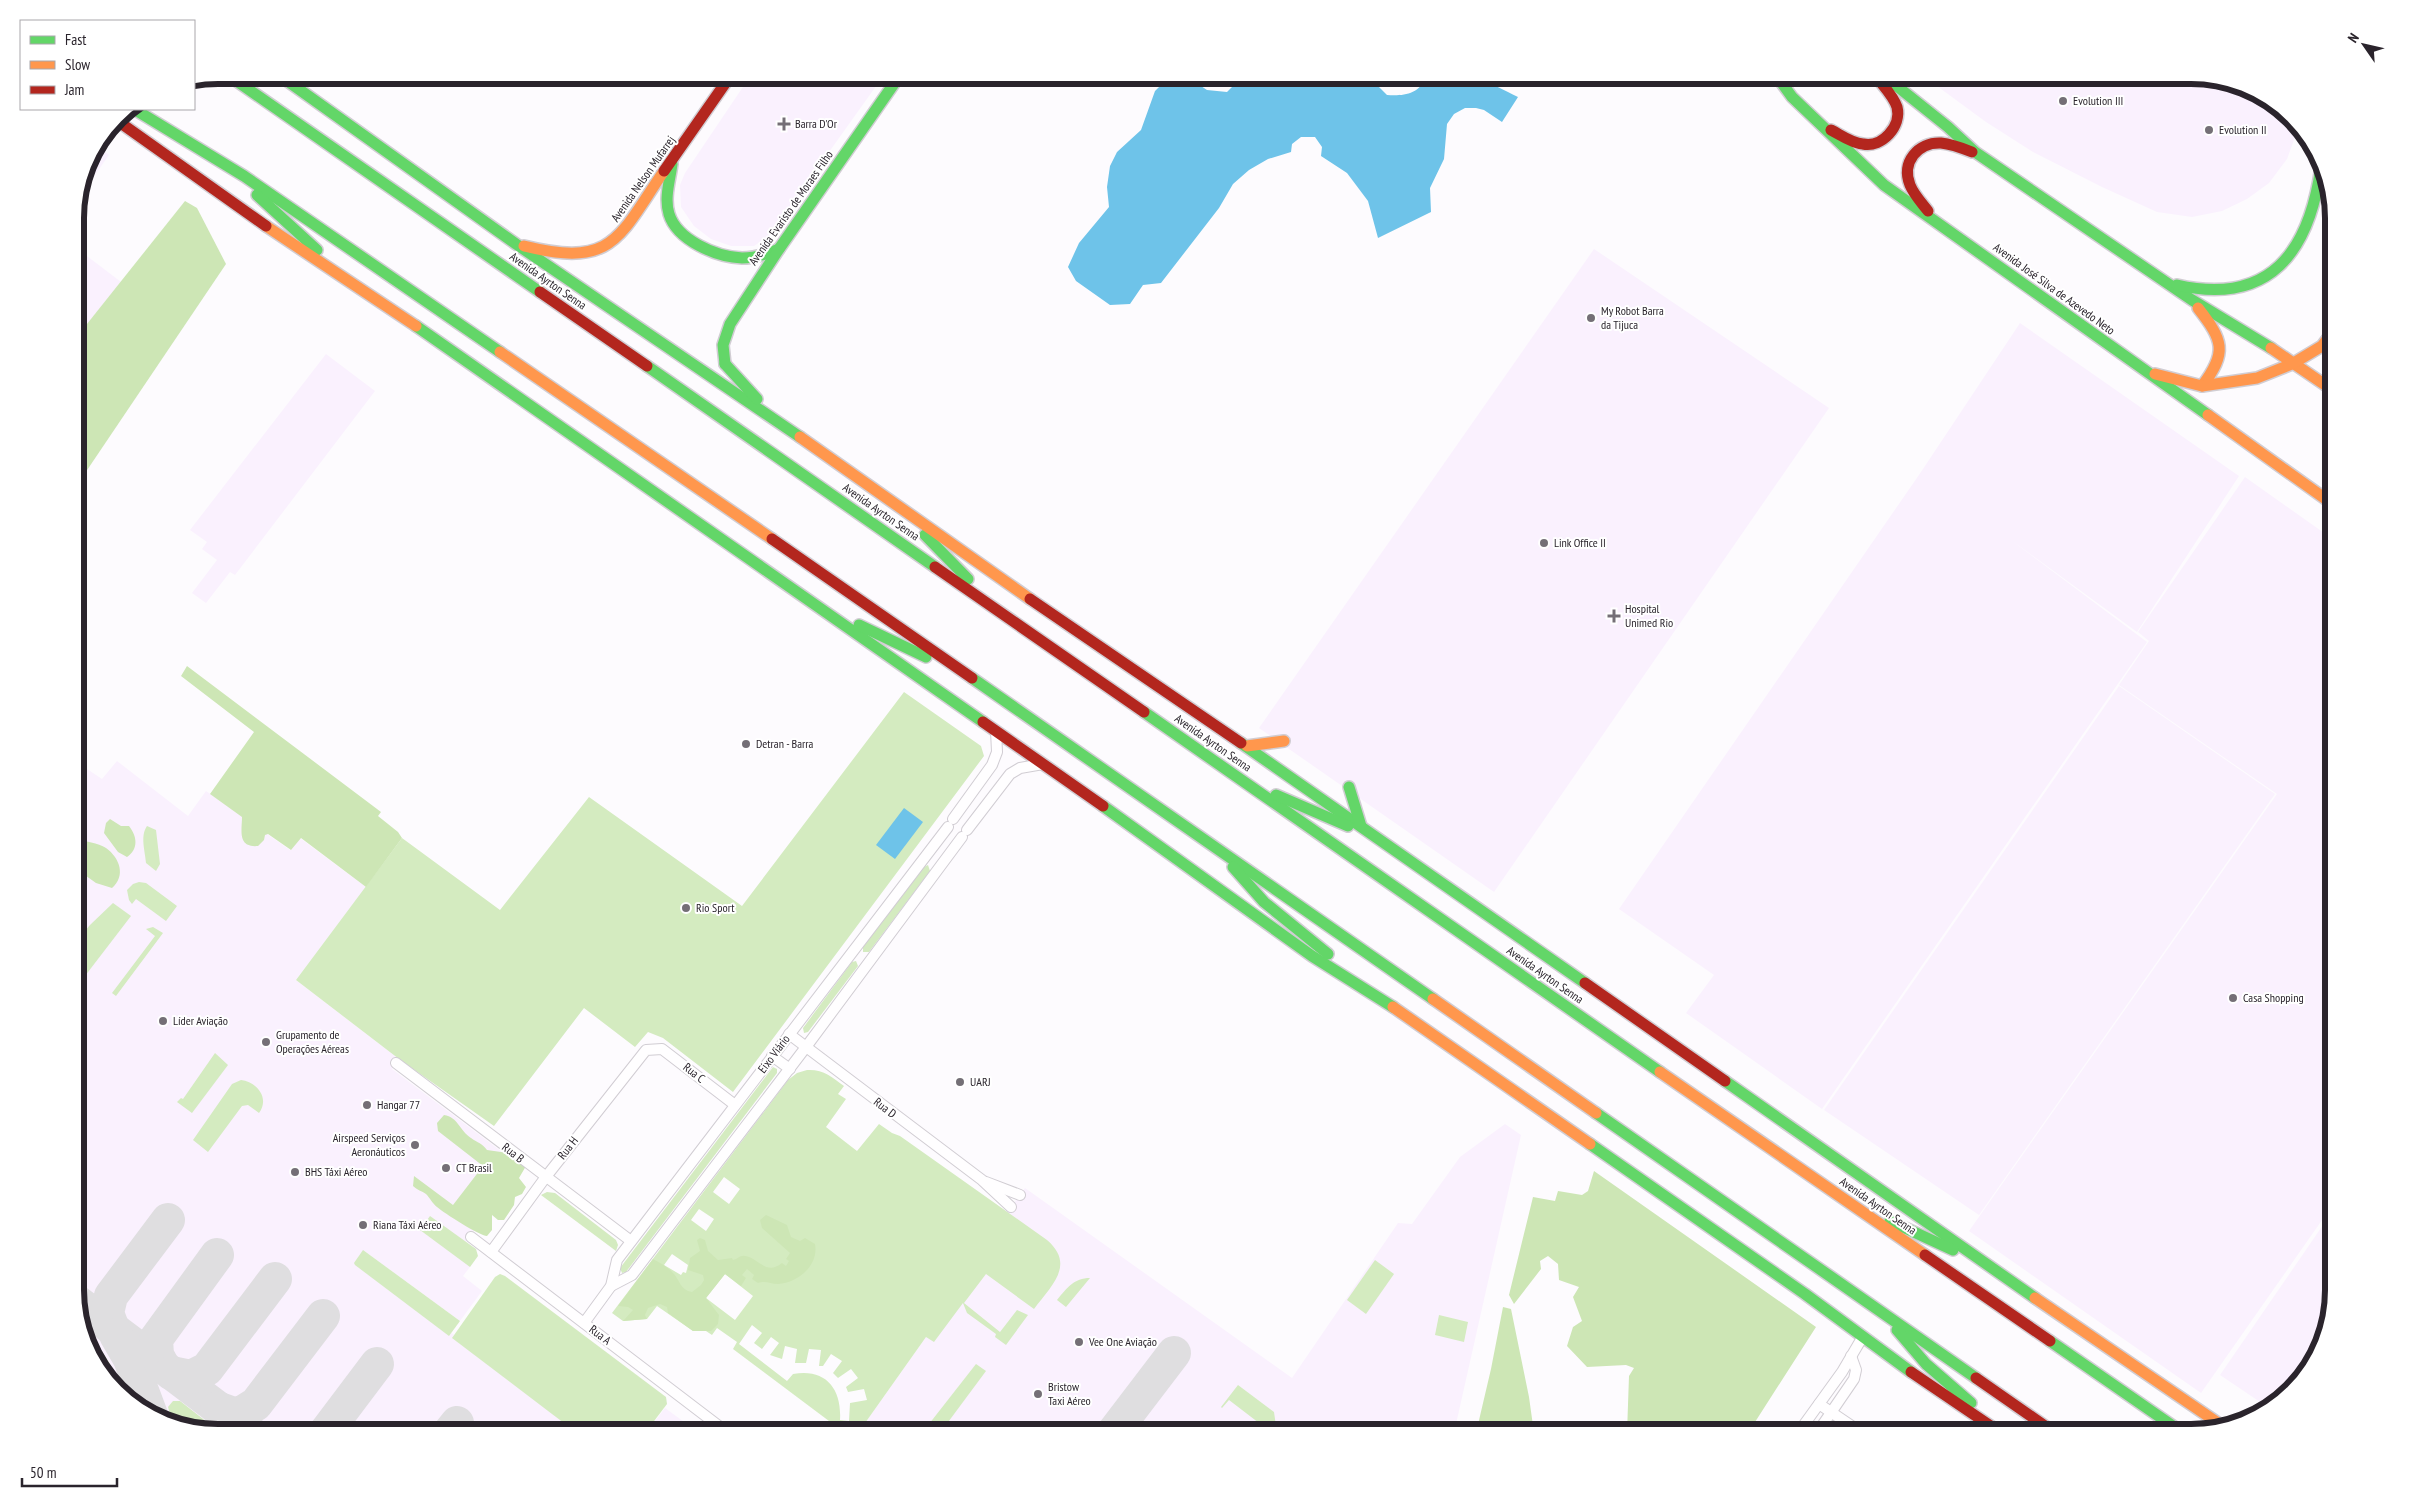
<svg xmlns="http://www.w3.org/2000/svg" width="2409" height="1508" font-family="'PT Sans Narrow',sans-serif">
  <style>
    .built { fill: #faf1fe }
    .green { fill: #d4ebc0; fill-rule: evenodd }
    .forest { fill: #cde6b5 }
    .water { fill: #6ec3e9 }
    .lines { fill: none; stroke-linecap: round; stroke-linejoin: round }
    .taxiway { stroke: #dfdee0; stroke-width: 34 }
    .street-casing { stroke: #d1cdd3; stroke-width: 12 }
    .fast-casing { stroke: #d1cdd3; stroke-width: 14 }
    .slow-casing { stroke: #d1cdd3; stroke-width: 14 }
    .jam-casing { stroke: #d1cdd3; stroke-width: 14 }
    .street { stroke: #fffeff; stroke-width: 10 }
    .fast { stroke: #63d668; stroke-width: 11 }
    .slow { stroke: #ff974d; stroke-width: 11 }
    .jam { stroke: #b3261e; stroke-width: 11 }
    .poi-dot { fill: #746f76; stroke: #fff; stroke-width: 2 }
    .labels { text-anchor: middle; stroke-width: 4; stroke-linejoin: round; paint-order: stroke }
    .poi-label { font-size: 12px; fill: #2a242c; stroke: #fff; text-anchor: start }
    .street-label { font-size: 12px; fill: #2a242c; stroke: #fff }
    .rim { fill: none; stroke: #2a242c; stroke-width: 6 }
  </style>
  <rect width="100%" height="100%" fill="#fdfbfe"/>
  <g class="built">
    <path d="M 751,75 L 884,75 L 769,236 L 754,246 L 731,246 L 711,239 L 694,226 L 681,207 L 680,185 L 685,173 Z"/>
    <path d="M 1922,75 L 2191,75 L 2263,94 L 2298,129 L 2287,159 L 2269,183 L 2247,199 L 2222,211 L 2192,217 L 2157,212 L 2102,187 L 2033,152 L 1986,122 Z"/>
    <path d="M 97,146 L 109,155 L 77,200 L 86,163 Z"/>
    <path d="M 75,247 L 121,282 L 75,339 Z"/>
    <path d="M 1594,249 L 1829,408 L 1494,892 L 1259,728 Z"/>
    <path d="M 2020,323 L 2239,476 L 2137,632 L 2011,540 L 2147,642 L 1822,1109 L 1686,1013 L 1714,975 L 1619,909 L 1921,472 Z"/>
    <path d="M 326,354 L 375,391 L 235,575 L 230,572 L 206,603 L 192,593 L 217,560 L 202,549 L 207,542 L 190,530 Z"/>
    <path d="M 2245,477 L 2334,540 L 2334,1203 L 2201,1393 L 1969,1231 L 2277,794 L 2119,685 L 2149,641 L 2138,632 Z"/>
    <path d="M 2119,686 L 2275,794 L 1979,1215 L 1824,1110 Z"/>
    <path d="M 117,761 L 188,816 L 206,791 L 290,850 L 300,838 L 366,887 L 296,980 L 399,1059 L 392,1069 L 522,1167 L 462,1247 L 472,1256 L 470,1267 L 463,1276 L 482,1291 L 460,1321 L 363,1250 L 424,1312 L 584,1433 L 218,1433 L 146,1414 L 94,1362 L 75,1299 L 75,784 L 87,769 L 102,779 Z"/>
    <path d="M 1505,1124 L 1521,1135 L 1454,1433 L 858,1433 L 926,1337 L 1016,1220 L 1007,1213 L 1025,1188 L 1292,1378 L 1398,1223 L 1412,1224 L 1460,1157 Z"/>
    <path d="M 2334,1209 L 2334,1290 L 2315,1362 L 2269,1408 L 2220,1375 Z"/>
    <path d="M 665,1408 L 699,1433 L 646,1433 Z"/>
  </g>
  <g class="green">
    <path d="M 904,692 L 981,746 L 984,756 L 733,1092 L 663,1038 L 648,1032 L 635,1047 L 584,1008 L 494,1126 L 399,1059 L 296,980 L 402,838 L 500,910 L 589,797 L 742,906 Z"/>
    <path d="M 147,826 L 156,830 L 160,864 L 156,871 L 146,863 C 145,850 140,836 147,826 Z"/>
    <path d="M 928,865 L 930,871 L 869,952 L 863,952 L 863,947 L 924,867 Z"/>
    <path d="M 139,882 L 146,883 L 177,906 L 166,921 L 136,899 L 132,904 L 129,900 L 127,890 L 133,884 Z"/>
    <path d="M 113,903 L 131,916 L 75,989 L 75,943 L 90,925 Z"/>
    <path d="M 153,927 L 163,933 L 116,996 L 112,993 L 155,936 L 146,929 Z"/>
    <path d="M 856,961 L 858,966 L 808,1032 L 804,1033 L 803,1028 L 852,962 Z"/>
    <path d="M 215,1053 L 228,1065 L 192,1113 L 177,1102 L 181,1098 L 183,1099 Z"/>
    <path d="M 773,1067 L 777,1069 L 777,1073 L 626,1272 L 622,1273 L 620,1268 Z"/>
    <path d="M 807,1070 C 823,1069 832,1077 844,1086 L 838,1094 L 846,1099 L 826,1127 L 857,1151 L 879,1124 L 892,1133 L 900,1136 L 1047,1240 C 1076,1265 1051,1286 1034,1309 L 986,1274 L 964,1303 L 1000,1332 L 1017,1310 L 1028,1315 L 1006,1345 L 995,1337 L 996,1334 L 967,1313 L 963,1303 L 934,1342 L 926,1337 L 858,1433 L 845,1433 L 733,1349 L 737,1342 L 717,1328 L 712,1335 L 697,1325 L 693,1331 L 657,1306 L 647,1319 L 623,1321 L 612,1313 L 788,1080 L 797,1073 ZM 724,1177 L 740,1189 L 729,1204 L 713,1192 ZM 699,1209 L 714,1219 L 706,1231 L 691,1220 ZM 672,1254 L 688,1265 L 686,1273 L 683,1272 L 681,1275 L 664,1265 ZM 725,1274 L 753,1296 L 735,1320 L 706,1298 ZM 752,1325 L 762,1333 L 754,1343 L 762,1349 L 771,1337 L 779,1343 L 770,1355 L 782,1359 L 785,1346 L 797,1349 L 795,1363 L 806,1363 L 809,1349 L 821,1350 L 819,1366 L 823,1366 L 831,1354 L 842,1361 L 833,1373 L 838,1378 L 851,1369 L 858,1378 L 846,1387 L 848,1392 L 864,1389 L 867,1400 L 850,1403 L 849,1421 L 840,1420 C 842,1388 825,1368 793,1374 L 787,1381 L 739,1344 Z"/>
    <path d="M 241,1080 C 257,1082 270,1098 259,1113 L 248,1105 L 242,1106 L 208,1152 L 193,1140 L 232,1084 Z"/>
    <path d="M 547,1192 L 555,1193 L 616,1240 L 618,1245 L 616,1251 L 541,1195 Z"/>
    <path d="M 430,1216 L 476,1249 L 478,1256 L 470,1267 L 420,1230 Z"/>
    <path d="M 363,1250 L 460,1321 L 449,1336 L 355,1265 L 354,1263 Z"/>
    <path d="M 1375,1260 L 1394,1274 L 1366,1314 L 1347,1300 Z"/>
    <path d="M 500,1274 L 505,1276 L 666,1397 L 667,1404 L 645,1433 L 577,1433 L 452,1338 L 495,1277 Z"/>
    <path d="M 1090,1278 L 1066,1307 L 1057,1300 C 1067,1288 1074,1278 1090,1278 Z"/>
    <path d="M 1439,1315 L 1468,1322 L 1464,1342 L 1435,1335 Z"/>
    <path d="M 85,1331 C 102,1349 113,1366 122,1390 L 94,1362 Z"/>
    <path d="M 976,1364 L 986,1371 L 940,1433 L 922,1433 Z"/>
    <path d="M 1238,1385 L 1274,1412 L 1277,1433 L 1254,1433 L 1253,1431 L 1259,1423 L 1229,1400 L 1222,1408 L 1221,1407 Z"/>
    <path d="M 173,1401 L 180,1401 L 221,1433 L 172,1421 L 168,1407 Z"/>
  </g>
  <g class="forest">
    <path d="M 185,201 L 197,208 L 226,264 L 75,488 L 75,339 Z"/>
    <path d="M 187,666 L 381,812 L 378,816 L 398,832 L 402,838 L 366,887 L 301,838 L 291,850 L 268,834 L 265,835 L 264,840 L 258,846 C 237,848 242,830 242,817 L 210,794 L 254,732 L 181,676 Z"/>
    <path d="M 110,819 L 121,826 L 129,826 C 137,836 139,849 127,857 L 118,852 L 104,833 L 106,823 Z"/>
    <path d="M 75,839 C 85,841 98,843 106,848 C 120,858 126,876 112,888 L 96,883 L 75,868 Z"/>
    <path d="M 444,1115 C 458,1117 460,1131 471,1138 C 478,1143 482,1143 487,1150 L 508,1153 L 526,1166 L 519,1178 L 526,1187 L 522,1194 L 515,1197 L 514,1205 L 504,1220 L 498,1220 L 492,1215 L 492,1230 L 487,1236 C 480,1236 444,1213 437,1207 C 432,1203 430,1198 426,1194 C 422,1191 417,1190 413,1186 L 414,1176 L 453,1205 L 483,1166 L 438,1131 L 437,1123 Z"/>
    <path d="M 1594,1171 L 1816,1327 L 1748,1433 L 1627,1433 L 1629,1376 L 1634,1368 L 1626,1365 L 1587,1367 L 1567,1346 L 1573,1327 L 1582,1321 L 1573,1297 L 1579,1287 L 1559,1280 L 1558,1264 L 1548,1256 L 1540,1261 L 1541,1269 L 1514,1304 L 1509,1295 L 1533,1197 L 1555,1201 L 1558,1191 L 1582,1195 L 1588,1191 Z"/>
    <path d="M 766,1215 L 787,1225 L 791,1237 L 800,1241 L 805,1238 L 815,1244 C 819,1265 798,1283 778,1284 C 770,1284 766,1280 758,1283 L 752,1279 L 754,1275 L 747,1269 L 742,1275 L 746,1278 L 741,1286 L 725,1274 L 706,1298 L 719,1315 L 718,1324 L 711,1331 L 693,1331 L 668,1313 L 667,1307 L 660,1304 L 648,1308 L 645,1315 L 647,1319 L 623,1321 L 633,1310 L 628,1307 L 618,1306 L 653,1259 C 660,1263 668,1267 673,1273 C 680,1280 680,1290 692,1292 L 701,1285 L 704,1280 L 703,1275 L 688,1270 L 690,1258 L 700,1251 L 697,1240 L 700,1238 L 705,1240 L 708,1251 L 718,1260 L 732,1258 L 733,1260 C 738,1259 740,1255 745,1256 C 759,1258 766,1276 782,1263 L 786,1266 L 789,1261 L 786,1259 L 790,1253 L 762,1228 L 760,1220 Z"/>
    <path d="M 1503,1307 L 1511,1309 L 1529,1397 L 1534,1433 L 1476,1433 L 1491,1369 Z"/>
  </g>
  <g class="water">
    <path d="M 1244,75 L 1289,75 L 1291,79 L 1326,78 L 1328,75 L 1372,75 L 1372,80 L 1387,95 C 1402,96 1420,95 1425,77 C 1466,71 1482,79 1518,97 L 1502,122 L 1484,110 L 1476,108 L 1465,108 L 1454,114 L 1447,124 L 1444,159 L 1430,188 L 1431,212 L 1378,238 L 1368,201 L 1347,173 L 1321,156 L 1322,147 L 1315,137 L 1301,137 L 1292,144 L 1291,152 L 1268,159 L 1249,170 L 1233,184 L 1219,208 L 1161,283 L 1143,285 L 1130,304 L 1110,305 L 1076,281 L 1068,267 L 1079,243 L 1109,207 L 1107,187 L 1110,166 L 1117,152 L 1141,130 L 1155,91 L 1162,84 L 1170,81 L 1198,84 L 1207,90 L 1227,92 Z"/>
    <path d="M 904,808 L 923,822 L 895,859 L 876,845 Z"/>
  </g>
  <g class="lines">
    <g class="taxiway">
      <path d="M 76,1301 L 251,1433"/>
      <path d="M 113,1329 L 107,1313 L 111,1296 L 168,1220"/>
      <path d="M 116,1335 L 130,1359 L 151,1415"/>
      <path d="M 164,1368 L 157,1355 L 156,1339 L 217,1255"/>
      <path d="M 171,1373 L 191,1377 L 207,1369 L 275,1279"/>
      <path d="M 217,1408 L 231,1413 L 240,1414 L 256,1404 L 323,1316"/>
      <path d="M 325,1433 L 377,1364"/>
      <path d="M 449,1433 L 457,1423"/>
      <path d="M 1113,1433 L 1174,1353"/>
    </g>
    <g class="street-casing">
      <g id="street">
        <path d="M 953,819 L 992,765 L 997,752 L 996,731"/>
        <path d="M 967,830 L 1010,774 L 1020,768 L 1043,764"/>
        <path d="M 789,1034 L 982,1180 L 1011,1207"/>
        <path d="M 772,1056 L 790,1069"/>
        <path d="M 396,1063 L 631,1241"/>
        <path d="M 986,1182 L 1020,1195"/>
        <path d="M 471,1237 L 728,1433"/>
        <path d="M 491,1252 L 545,1178 L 646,1050 L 662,1049 L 735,1105"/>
        <path d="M 611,1286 L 632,1275 L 806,1047 L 962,837"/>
        <path d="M 584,1323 L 611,1286 L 617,1260 L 948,827"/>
        <path d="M 1819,1404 L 1862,1433"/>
        <path d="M 1798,1433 L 1842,1372 L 1862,1338"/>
        <path d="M 1817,1433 L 1854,1379 L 1856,1370 L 1851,1356"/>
      </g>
    </g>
    <g class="fast-casing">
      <g id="fast">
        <path d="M 228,75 L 540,292"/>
        <path d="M 279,75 L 516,244 L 800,437"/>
        <path d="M 1776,75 L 1792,97 L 1884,185 L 2208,415"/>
        <path d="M 1883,75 L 1948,127 L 1975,152 L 2192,300 L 2271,348"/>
        <path d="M 134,109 L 244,176 L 500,352"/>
        <path d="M 672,164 C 670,180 664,198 669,214 C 677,240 716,257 742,258 C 754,258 767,254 779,249"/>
        <path d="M 257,195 L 317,250"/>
        <path d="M 2177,285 C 2270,306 2309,252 2321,167"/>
        <path d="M 416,326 L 983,722"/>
        <path d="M 725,364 L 723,345 L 730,324 L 779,249 L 900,75"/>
        <path d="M 725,364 L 757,399"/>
        <path d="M 647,366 L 935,567"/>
        <path d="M 925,535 L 968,579"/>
        <path d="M 859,625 L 926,657"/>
        <path d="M 972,678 L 1433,999"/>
        <path d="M 1144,712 L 1660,1072"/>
        <path d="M 1241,743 L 1585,983"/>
        <path d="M 1349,787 L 1361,826"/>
        <path d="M 1276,795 L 1348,826"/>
        <path d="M 1103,806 L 1312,956 L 1393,1007"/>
        <path d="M 1233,867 L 1264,902 L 1328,954"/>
        <path d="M 1725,1081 L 2035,1298"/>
        <path d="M 1596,1113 L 1976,1378"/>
        <path d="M 1590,1144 L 1805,1294 L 1911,1372"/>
        <path d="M 1890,1221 L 1953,1250"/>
        <path d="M 1897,1330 L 1926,1364 L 1971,1403"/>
        <path d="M 2050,1341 L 2183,1433"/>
      </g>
    </g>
    <g class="slow-casing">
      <g id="slow">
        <path d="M 266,226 L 416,326"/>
        <path d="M 524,246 C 614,268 618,238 664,171"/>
        <path d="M 2198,308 C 2223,340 2228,352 2202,386"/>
        <path d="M 2271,348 L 2334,391"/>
        <path d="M 500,352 L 772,539"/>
        <path d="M 2155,374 L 2202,386 L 2257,378 L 2292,364 L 2322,346 L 2334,330"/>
        <path d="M 2208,415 L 2334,505"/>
        <path d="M 800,437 L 1030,599"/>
        <path d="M 1247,746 L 1284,741"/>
        <path d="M 1433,999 L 1596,1113"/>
        <path d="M 1393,1007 L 1590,1144"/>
        <path d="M 1660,1072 L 1925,1255"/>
        <path d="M 2035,1298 L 2221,1425"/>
      </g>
    </g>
    <g class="jam-casing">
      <g id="jam">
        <path d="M 115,119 L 266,226"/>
        <path d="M 1831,130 C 1841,135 1851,143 1863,144 C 1882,148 1902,126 1897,107 C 1893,95 1882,85 1875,75"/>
        <path d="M 664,171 L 731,75"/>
        <path d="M 1928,211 C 1922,203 1914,195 1910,185 C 1901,162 1918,142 1941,143 C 1952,144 1962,148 1972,152"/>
        <path d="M 540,292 L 647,366"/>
        <path d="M 772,539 L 972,678"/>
        <path d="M 935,567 L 1144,712"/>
        <path d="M 1030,599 L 1241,743"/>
        <path d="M 983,722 L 1103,806"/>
        <path d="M 1585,983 L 1725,1081"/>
        <path d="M 1925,1255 L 2050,1341"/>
        <path d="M 1911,1372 L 2001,1433"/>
        <path d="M 1976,1378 L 2055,1433"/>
      </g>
    </g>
    <use href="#street" class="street"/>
    <use href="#fast" class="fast"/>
    <use href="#slow" class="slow"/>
    <use href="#jam" class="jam"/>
  </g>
  <g class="poi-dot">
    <circle cx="2063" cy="101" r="5"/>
    <path d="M781.5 116.5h5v5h5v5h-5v5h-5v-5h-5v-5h5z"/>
    <circle cx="2209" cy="130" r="5"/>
    <circle cx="1591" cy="318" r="5"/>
    <circle cx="1544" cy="543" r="5"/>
    <path d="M1611.5 608.5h5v5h5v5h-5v5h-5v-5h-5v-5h5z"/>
    <circle cx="746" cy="744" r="5"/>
    <circle cx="686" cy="908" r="5"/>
    <circle cx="2233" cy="998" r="5"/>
    <circle cx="163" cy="1021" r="5"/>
    <circle cx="266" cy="1042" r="5"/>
    <circle cx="960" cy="1082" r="5"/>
    <circle cx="367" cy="1105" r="5"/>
    <circle cx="415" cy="1145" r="5"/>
    <circle cx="446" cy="1168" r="5"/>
    <circle cx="295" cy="1172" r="5"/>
    <circle cx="363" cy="1225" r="5"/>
    <circle cx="1079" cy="1342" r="5"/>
    <circle cx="1038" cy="1394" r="5"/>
  </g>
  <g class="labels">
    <g class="poi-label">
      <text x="2073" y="105">Evolution III</text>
      <text x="795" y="128">Barra D'Or</text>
      <text x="2219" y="134">Evolution II</text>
      <text x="1601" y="315">My Robot Barra<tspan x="1601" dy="14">da Tijuca</tspan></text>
      <text x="1554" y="547">Link Office II</text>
      <text x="1625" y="613">Hospital<tspan x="1625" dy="14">Unimed Rio</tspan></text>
      <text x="756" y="748">Detran - Barra</text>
      <text x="696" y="912">Rio Sport</text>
      <text x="2243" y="1002">Casa Shopping</text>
      <text x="173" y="1025">Líder Aviação</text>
      <text x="276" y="1039">Grupamento de<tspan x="276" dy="14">Operações Aéreas</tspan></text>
      <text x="970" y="1086">UARJ</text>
      <text x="377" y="1109">Hangar 77</text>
      <text x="405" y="1142" text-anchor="end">Airspeed Serviços<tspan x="405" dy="14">Aeronáuticos</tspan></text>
      <text x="456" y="1172">CT Brasil</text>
      <text x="305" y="1176">BHS Táxi Aéreo</text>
      <text x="373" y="1229">Riana Táxi Aéreo</text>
      <text x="1089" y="1346">Vee One Aviação</text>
      <text x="1048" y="1391">Bristow<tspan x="1048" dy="14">Taxi Aéreo</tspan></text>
    </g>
    <g class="street-label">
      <text transform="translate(643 179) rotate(-55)" y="4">Avenida Nelson Mufarrej</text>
      <text transform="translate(791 208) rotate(-55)" y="4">Avenida Evaristo de Moraes Filho</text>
      <text transform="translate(548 281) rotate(35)" y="4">Avenida Ayrton Senna</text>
      <text transform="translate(2054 289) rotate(36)" y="4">Avenida José Silva de Azevedo Neto</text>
      <text transform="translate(881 512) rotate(35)" y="4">Avenida Ayrton Senna</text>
      <text transform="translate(1213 743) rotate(35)" y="4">Avenida Ayrton Senna</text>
      <text transform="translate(1545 975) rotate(35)" y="4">Avenida Ayrton Senna</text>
      <text transform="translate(774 1054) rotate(-53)" y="4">Eixo Viário</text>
      <text transform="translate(694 1073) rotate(38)" y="4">Rua C</text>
      <text transform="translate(885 1108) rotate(38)" y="4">Rua D</text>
      <text transform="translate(568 1148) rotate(-52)" y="4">Rua H</text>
      <text transform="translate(513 1153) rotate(38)" y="4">Rua B</text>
      <text transform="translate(1878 1206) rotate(35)" y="4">Avenida Ayrton Senna</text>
      <text transform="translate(600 1335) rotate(37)" y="4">Rua A</text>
    </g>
  </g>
  <path d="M0 0H2409V1508H0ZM218 84H2191A134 134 0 0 1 2325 218V1290A134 134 0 0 1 2191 1424H218A134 134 0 0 1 84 1290V218A134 134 0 0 1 218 84Z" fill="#fff" fill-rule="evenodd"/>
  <path class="rim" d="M218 84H2191A134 134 0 0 1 2325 218V1290A134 134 0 0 1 2191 1424H218A134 134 0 0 1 84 1290V218A134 134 0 0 1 218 84Z"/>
  <rect x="20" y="20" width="175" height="90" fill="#ffffff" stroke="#aaa7ab"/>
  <rect x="30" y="36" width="25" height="8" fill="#63d668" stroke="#aaa7ab"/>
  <text x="65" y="45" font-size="15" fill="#2a242c">Fast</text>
  <rect x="30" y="61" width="25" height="8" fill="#ff974d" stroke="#aaa7ab"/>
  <text x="65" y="70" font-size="15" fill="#2a242c">Slow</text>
  <rect x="30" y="86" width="25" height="8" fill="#b3261e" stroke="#aaa7ab"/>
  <text x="65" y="95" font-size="15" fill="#2a242c">Jam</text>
  <g transform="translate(2364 45) rotate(304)" stroke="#ffffff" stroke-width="4" paint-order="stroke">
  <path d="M0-4L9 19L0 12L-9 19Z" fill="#2a242c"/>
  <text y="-8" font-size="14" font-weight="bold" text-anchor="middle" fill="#2a242c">N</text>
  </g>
  <path d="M22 1478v8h95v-8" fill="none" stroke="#2a242c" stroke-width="2.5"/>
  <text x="30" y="1478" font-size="15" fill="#2a242c" stroke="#ffffff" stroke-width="4" paint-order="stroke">50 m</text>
</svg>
